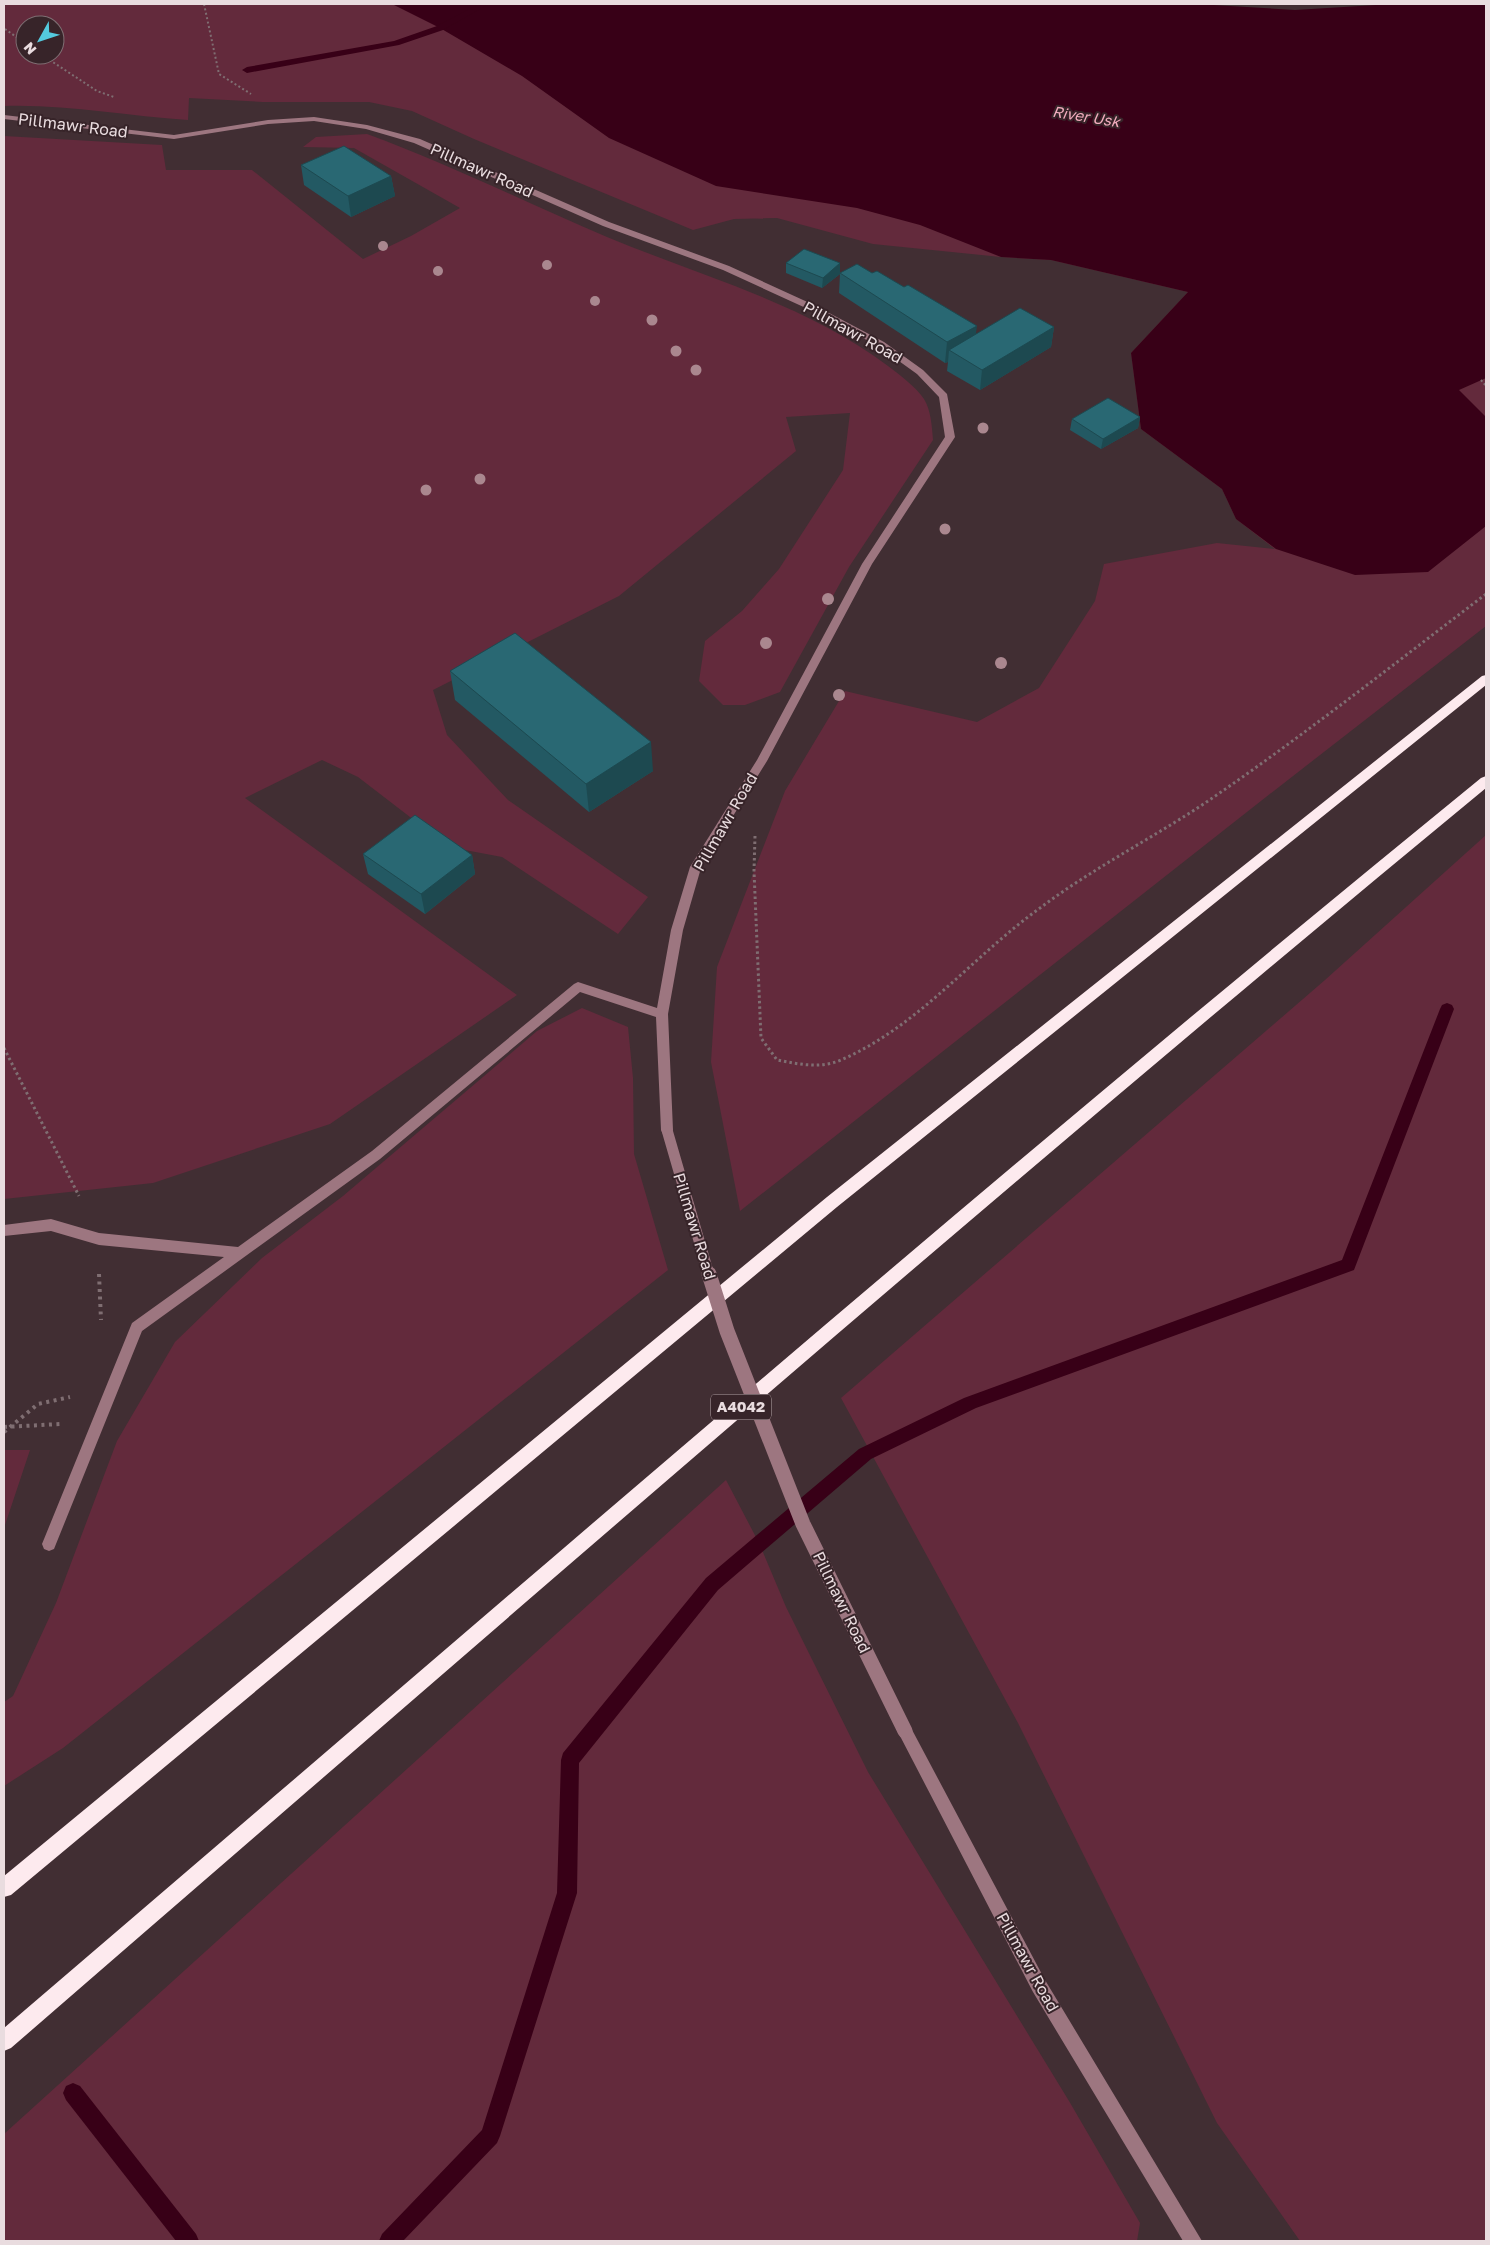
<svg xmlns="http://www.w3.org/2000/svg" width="1490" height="2245" font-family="'Golos Text',sans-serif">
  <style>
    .green { fill: #632a3c; fill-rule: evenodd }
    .water { fill: #380017 }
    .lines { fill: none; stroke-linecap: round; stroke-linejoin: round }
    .stream { fill: #380017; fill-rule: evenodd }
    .path-far2 { stroke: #7f6e72; stroke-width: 2; stroke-dasharray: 2 2.5; stroke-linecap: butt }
    .path-far1 { stroke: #7f6e72; stroke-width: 3; stroke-dasharray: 2.5 3; stroke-linecap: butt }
    .path { stroke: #7f6e72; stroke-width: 4; stroke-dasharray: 3 4.5; stroke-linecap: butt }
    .minor { fill: #9d7680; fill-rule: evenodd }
    .highway { fill: #fdeaee; fill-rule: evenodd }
    .minor-bridge-far1 { stroke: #9d7680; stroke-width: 11 }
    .minor-bridge { stroke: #9d7680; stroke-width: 15 }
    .tree { fill: #aa878f }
    .wall { fill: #235963 }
    .shaded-wall { fill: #1d4950 }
    .building { fill: #296873; stroke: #1d4950 }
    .labels { text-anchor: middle; stroke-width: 4; stroke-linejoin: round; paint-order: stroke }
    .far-water-label { font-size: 15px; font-style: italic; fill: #f2adbe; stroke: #372429 }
    .shield { fill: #372429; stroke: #b4a5a8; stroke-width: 1 }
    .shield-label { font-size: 15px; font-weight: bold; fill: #e9dcdf }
    .street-label { font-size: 16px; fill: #e9dcdf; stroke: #372429 }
  </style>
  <rect width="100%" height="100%" fill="#412e33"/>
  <g class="green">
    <path d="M 4,4 L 519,4 L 1481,380 L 1486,378 L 1486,626 L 1266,797 L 740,1211 L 711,1062 L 717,967 L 785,791 L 845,691 L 977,722 L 1039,688 L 1095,601 L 1104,564 L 1217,543 L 1275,549 L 1236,519 L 1222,489 L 1141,429 L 1131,353 L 1188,292 L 1051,260 L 1001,257 L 873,244 L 777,218 L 734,219 L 693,230 L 474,139 L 412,111 L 369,102 L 263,102 L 189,98 L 188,120 C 126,116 65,104 4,106 ZM 25,25 L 55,25 L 55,55 L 25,55 Z"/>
    <path d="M 367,134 C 449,164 527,203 607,237 C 701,276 806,304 888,366 C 900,375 916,387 924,399 C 931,410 932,427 933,440 L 849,567 L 780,692 L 745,705 L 723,705 L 699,681 L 705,641 L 742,611 L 779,569 L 843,470 L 850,413 L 786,417 L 796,451 L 619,596 L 433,690 L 447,735 L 508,800 L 648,897 L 618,934 L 502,857 L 449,847 L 358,777 L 322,760 L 245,798 L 517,995 L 330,1124 L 153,1183 L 4,1199 L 4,136 L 162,145 L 166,170 L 252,170 L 363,259 L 411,236 L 460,208 L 354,148 L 303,147 L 316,137 Z"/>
    <path d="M 1486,835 L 1486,2241 L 1300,2241 L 1217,2123 L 1018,1723 L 841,1398 L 1325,980 Z"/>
    <path d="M 582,1008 L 628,1027 L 633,1078 L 634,1154 L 668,1270 L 63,1748 L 4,1786 L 4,1702 L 13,1696 L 56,1603 L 117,1441 L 175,1342 L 262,1258 L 343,1196 L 537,1031 Z"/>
    <path d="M 4,1450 L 30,1450 L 4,1528 Z"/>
    <path d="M 726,1480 L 759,1543 L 786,1607 L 868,1772 L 1069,2101 L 1140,2223 L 1137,2241 L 4,2241 L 4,2134 Z"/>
  </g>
  <path class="water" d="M 392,4 L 1197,4 L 1295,10 L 1392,4 L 1486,4 L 1486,378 L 1459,390 L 1486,417 L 1486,526 L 1428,572 L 1355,575 L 1276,549 L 1236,519 L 1222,489 L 1141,429 L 1131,353 L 1188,292 L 1051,260 L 1001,257 L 920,225 L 857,208 L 716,186 L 609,138 L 522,76 L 440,28 Z"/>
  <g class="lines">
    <g class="stream">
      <path d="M 479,4 L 489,4 L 443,30 L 399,45 L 247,73 L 242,70 L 247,67 L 394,41 L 437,26 Z"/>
      <path d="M 1447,1003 L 1452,1005 L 1454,1009 L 1354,1270 L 976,1408 L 871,1459 L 718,1590 L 579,1763 L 577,1893 L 500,2136 L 497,2143 L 403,2241 L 379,2241 L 382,2234 L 482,2130 L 557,1893 L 561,1760 L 563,1753 L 706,1578 L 859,1449 L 964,1398 L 1342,1260 L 1440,1009 L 1442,1005 Z"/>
      <path d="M 73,2083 L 80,2086 L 196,2234 L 199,2241 L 176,2241 L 66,2100 L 63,2093 L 66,2086 Z"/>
    </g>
    <g class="path-far2">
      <path d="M 204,4 L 219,74 L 251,94"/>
      <path d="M 5,29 L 25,43"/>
      <path d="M 42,55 L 97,91 L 114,97"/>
      <path d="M 1481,380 L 1486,386"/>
    </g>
    <g class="path-far1">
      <path d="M 755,836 L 754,871 L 761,1038 L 777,1060 C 798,1064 820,1069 841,1060 C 919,1026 972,957 1040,908 C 1093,868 1153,838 1208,801 C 1303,736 1394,664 1486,594"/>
      <path d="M 4,1048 L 79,1196"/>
    </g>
    <g class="path">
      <path d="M 99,1274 L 101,1320"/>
      <path d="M 4,1427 L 60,1424"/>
      <path d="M 4,1432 L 38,1404 L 70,1397"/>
    </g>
    <g class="minor">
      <path d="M 4,115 L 174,135 L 268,120 L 314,117 L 367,125 L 420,139 L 609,222 L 729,266 L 814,305 L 884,342 L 923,370 L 947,394 L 955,437 L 872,564 L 767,761 L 701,868 L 683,930 L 668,1014 L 673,1130 L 671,1134 L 663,1134 L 661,1130 L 656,1017 L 580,992 L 380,1159 L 142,1331 L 56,1544 L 54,1549 L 49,1551 L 44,1549 L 42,1544 L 132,1323 L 224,1257 L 99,1245 L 51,1231 L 4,1236 L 4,1225 L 51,1219 L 99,1233 L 238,1247 L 372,1151 L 574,984 L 578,982 L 657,1008 L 671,930 L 690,867 L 757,760 L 862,564 L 945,437 L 939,397 L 917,374 L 878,346 L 808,309 L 723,270 L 603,226 L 414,143 L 366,129 L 314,121 L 268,124 L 174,139 L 4,119 Z"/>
      <path d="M 905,1723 L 910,1726 L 1045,1980 L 1202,2241 L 1183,2241 L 1033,1992 L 900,1736 L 897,1731 L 900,1726 Z"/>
    </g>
    <g class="highway">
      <path d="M 1486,675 L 1486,685 L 837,1207 L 11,1895 L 4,1897 L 4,1876 L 827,1197 L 1482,676 Z"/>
      <path d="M 1486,776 L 1486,788 C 987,1199 500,1625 11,2048 L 4,2051 L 4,2028 C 494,1609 981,1185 1481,778 Z"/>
    </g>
    <path class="minor-bridge-far1" d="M 667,1130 L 709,1275"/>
    <path class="minor-bridge" d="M 709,1274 L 727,1331 L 803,1524 L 905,1731"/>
  </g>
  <g class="tree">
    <circle cx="383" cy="246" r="5"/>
    <circle cx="547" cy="265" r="5"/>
    <circle cx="438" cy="271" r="5"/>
    <circle cx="595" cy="301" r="5"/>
    <circle cx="652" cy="320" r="5.5"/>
    <circle cx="676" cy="351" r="5.5"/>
    <circle cx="696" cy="370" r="5.5"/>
    <circle cx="983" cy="428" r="5.5"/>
    <circle cx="480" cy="479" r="5.5"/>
    <circle cx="426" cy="490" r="5.5"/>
    <circle cx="945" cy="529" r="5.5"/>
    <circle cx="828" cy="599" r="6"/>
    <circle cx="766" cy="643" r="6"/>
    <circle cx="1001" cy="663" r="6"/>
    <circle cx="839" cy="695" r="6"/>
  </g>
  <g class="wall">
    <path d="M 301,165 L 391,176 L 395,196 L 351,217 L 304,185 Z"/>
    <path d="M 786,263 L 840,263 L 840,273 L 976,334 L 1054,327 L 1051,347 L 980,390 L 947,371 L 948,362 L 945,363 L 839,293 L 840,274 L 822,288 L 786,273 Z"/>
    <path d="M 1140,417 L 1138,428 L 1101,449 L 1070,430 L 1072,419 Z"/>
    <path d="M 450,671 L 653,771 L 589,812 L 455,700 Z"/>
    <path d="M 363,854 L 472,855 L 475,874 L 425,914 L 368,874 Z"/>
  </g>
  <g class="shaded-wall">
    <path d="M 391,176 L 395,196 L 351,217 L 348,196 Z"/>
    <path d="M 840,263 L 840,274 L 822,288 L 823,278 Z"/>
    <path d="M 977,326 L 974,347 L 949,350 L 948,362 L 945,363 L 947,342 Z"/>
    <path d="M 1054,327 L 1051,347 L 980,390 L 982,370 Z"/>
    <path d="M 1140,417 L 1138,428 L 1101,449 L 1103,439 Z"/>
    <path d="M 651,742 L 653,771 L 589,812 L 586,784 Z"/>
    <path d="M 472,855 L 475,874 L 425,914 L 421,894 Z"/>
  </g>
  <g class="building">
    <path d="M 344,146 L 391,176 L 348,196 L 301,165 Z"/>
    <path d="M 804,249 L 840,263 L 823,278 L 786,263 Z"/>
    <path d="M 857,264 L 872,273 L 877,271 L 904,287 L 908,285 L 977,326 L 947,342 L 840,273 Z"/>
    <path d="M 1020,308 L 1054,327 L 982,370 L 949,350 Z"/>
    <path d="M 1108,398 L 1140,417 L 1103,439 L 1072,419 Z"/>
    <path d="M 515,633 L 651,742 L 586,784 L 450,671 Z"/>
    <path d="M 415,815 L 472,855 L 421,894 L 363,854 Z"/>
  </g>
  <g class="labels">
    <g class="far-water-label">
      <text transform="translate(1086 117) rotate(9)" y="5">River Usk</text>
    </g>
    <rect class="shield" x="711" y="1394.5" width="60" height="25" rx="4"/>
    <g class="shield-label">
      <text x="741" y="1412">A4042</text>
    </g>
    <g class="street-label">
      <text transform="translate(73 125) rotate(7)" y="6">Pillmawr Road</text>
      <text transform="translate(482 170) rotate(24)" y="6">Pillmawr Road</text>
      <text transform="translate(853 332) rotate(29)" y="6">Pillmawr Road</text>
      <text transform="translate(725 822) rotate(-60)" y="6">Pillmawr Road</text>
      <text transform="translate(695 1226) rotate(73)" y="6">Pillmawr Road</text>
      <text transform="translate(842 1602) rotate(64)" y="6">Pillmawr Road</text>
      <text transform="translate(1028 1962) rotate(61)" y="6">Pillmawr Road</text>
    </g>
  </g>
  <rect width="1490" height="2245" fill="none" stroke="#e9dcdf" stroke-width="10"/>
  <g transform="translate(40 40) rotate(230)"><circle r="24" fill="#372429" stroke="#7e6e72"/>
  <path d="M0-4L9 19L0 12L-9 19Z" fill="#54cade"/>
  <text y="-8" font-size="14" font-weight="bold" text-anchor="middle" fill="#e9dcdf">N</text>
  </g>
</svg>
